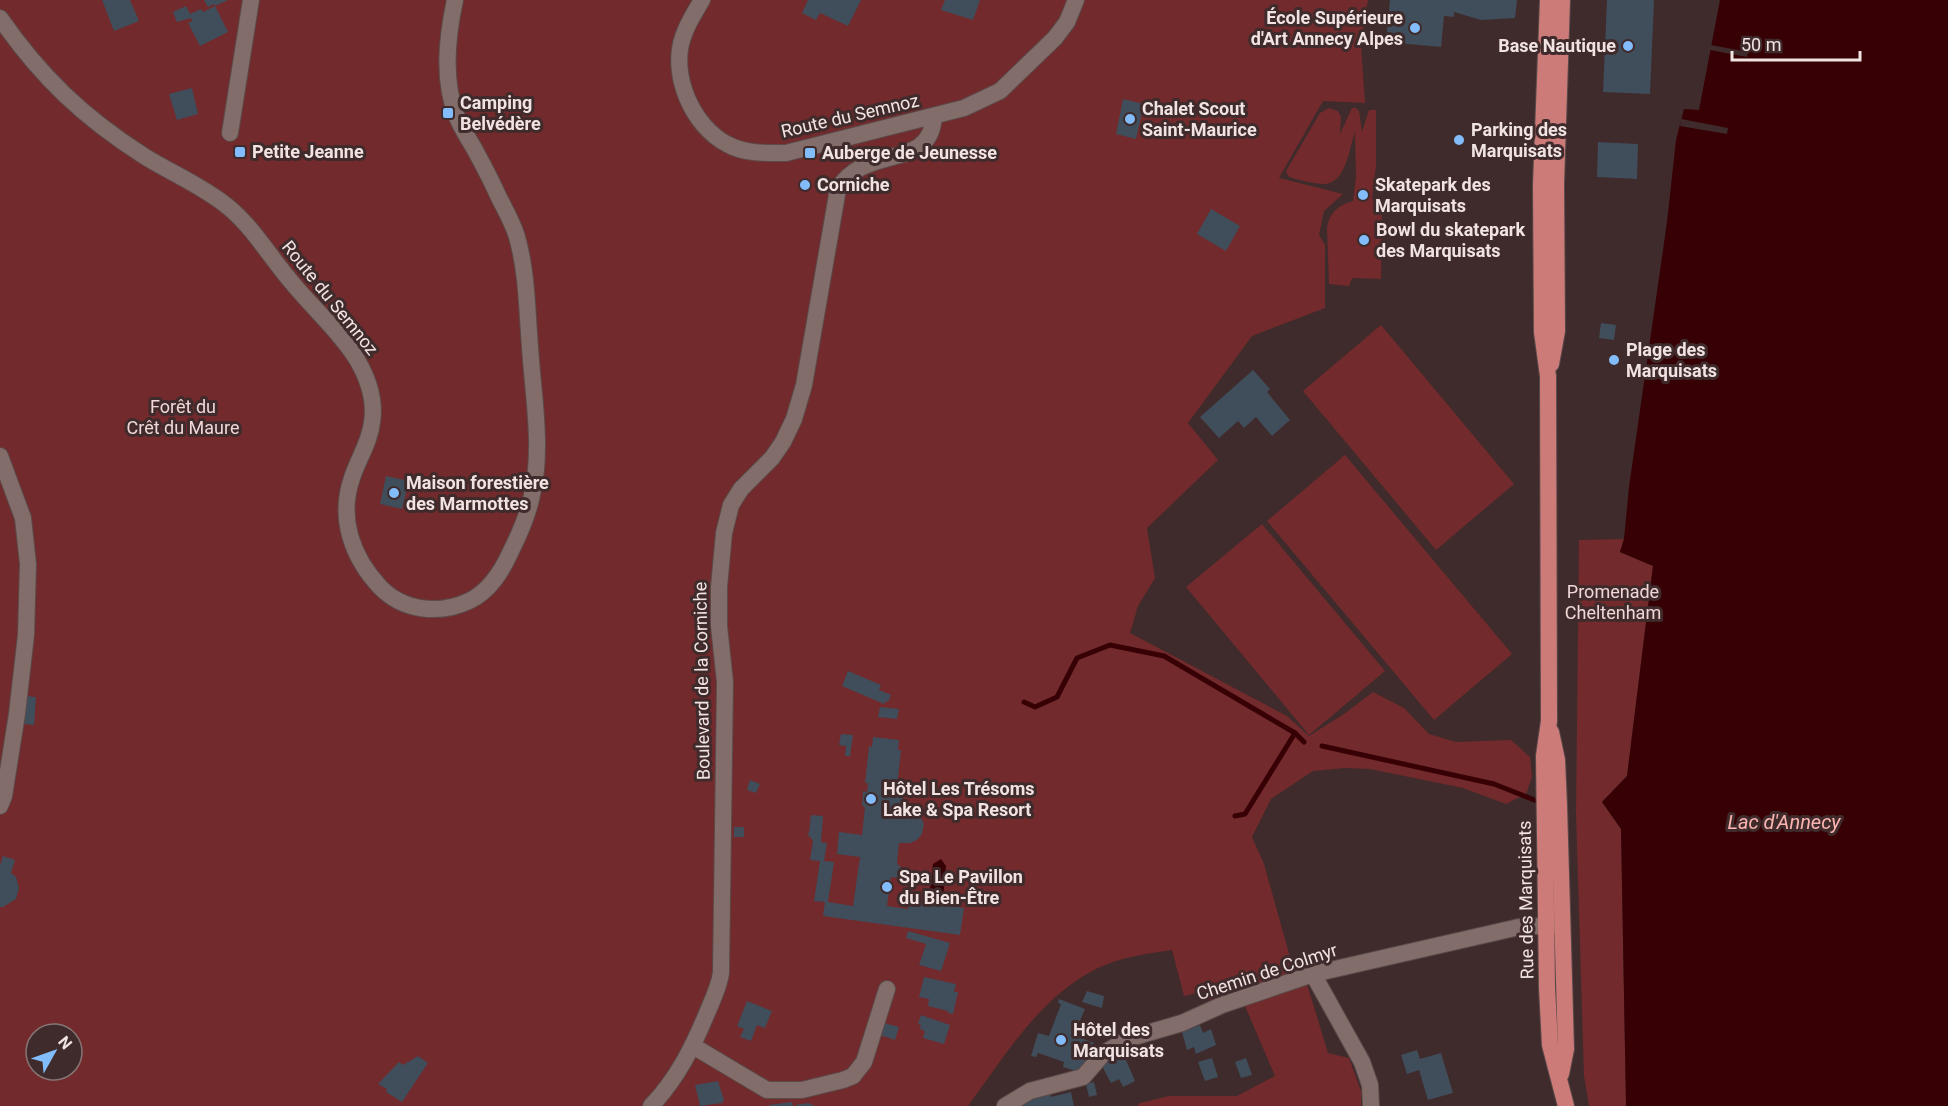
<svg xmlns="http://www.w3.org/2000/svg" width="1948" height="1106" font-family="Roboto,sans-serif">
  <style>
    .green { fill: #722a2c; fill-rule: evenodd }
    .water { fill: #370005 }
    .pier { fill: #3f2b2b }
    .lines { fill: none; stroke-linecap: round; stroke-linejoin: round }
    .stream { stroke: #370005; stroke-width: 5 }
    .building { fill: #404d5b }
    .minor-casing { stroke: #5a4a49; stroke-width: 18 }
    .secondary-casing { stroke: #5a4a49; stroke-width: 18 }
    .primary-casing { stroke: #5a4a49; stroke-width: 18 }
    .minor { stroke: #836d6b; stroke-width: 16 }
    .secondary { stroke: #836d6b; stroke-width: 16 }
    .primary { stroke: #cc7b79; stroke-width: 16 }
    .poi-dot { fill: #83bcfb; stroke: #3f2b2b; stroke-width: 2 }
    .labels { text-anchor: middle; stroke-width: 6; stroke-linejoin: round; paint-order: stroke }
    .poi-label { font-size: 18px; font-weight: bold; fill: #f0e3e2; stroke: #3f2b2b; text-anchor: start }
    .street-label { font-size: 18px; fill: #f0e3e2; stroke: #3f2b2b }
    .park-label { font-size: 18px; fill: #f0d7d6; stroke: #3f2b2b }
    .water-label { font-size: 20px; font-style: italic; fill: #fbb4b1; stroke: #3f2b2b }
  </style>
  <rect width="100%" height="100%" fill="#3f2b2b"/>
  <g class="green">
    <path d="M 0,0 L 1368,0 L 1361,45 L 1365,103 L 1323,101 L 1279,178 L 1343,194 L 1324,211 L 1319,235 L 1325,245 L 1325,308 L 1252,336 L 1188,423 L 1218,460 L 1147,528 L 1155,578 L 1138,606 L 1130,633 L 1287,716 L 1309,736 L 1344,714 L 1373,692 L 1404,708 L 1429,734 L 1456,742 L 1511,740 L 1530,757 L 1532,777 L 1526,794 L 1506,804 L 1463,788 L 1370,769 L 1345,768 L 1313,771 L 1271,799 L 1252,837 L 1264,864 L 1295,975 L 1307,984 L 1328,1053 L 1349,1058 L 1361,1091 L 1361,1106 L 1137,1106 L 1140,1103 L 1169,1096 L 1237,1096 L 1275,1076 L 1239,992 L 1210,1001 L 1205,991 L 1184,996 L 1172,950 C 1146,954 1120,957 1096,969 C 1040,997 1004,1057 968,1106 L 0,1106 ZM 36,1034 L 72,1034 L 72,1070 L 36,1070 Z"/>
    <path d="M 1329,108 L 1338,111 L 1341,117 L 1340,134 L 1352,108 L 1356,108 L 1359,111 L 1362,132 L 1369,110 L 1376,110 L 1376,166 L 1372,198 L 1382,207 L 1381,279 L 1352,278 L 1349,286 L 1329,284 L 1327,228 C 1329,213 1338,205 1353,201 L 1356,177 L 1355,132 C 1349,147 1347,186 1321,184 C 1311,183 1301,180 1292,178 L 1288,176 L 1286,171 L 1320,113 Z"/>
    <path d="M 1381,325 L 1514,484 L 1436,550 L 1303,391 Z"/>
    <path d="M 1345,455 L 1512,654 L 1434,720 L 1267,521 Z"/>
    <path d="M 1262,524 L 1385,671 L 1309,735 L 1186,587 Z"/>
    <path d="M 1624,539 L 1620,552 L 1653,566 L 1627,776 L 1602,802 L 1621,829 L 1626,1106 L 1589,1106 L 1584,1076 L 1576,814 L 1579,540 Z"/>
  </g>
  <g class="water">
    <path d="M 1720,0 L 1948,0 L 1948,1106 L 1626,1106 L 1621,829 L 1602,802 L 1627,776 L 1653,566 L 1620,552 L 1624,539 L 1629,487 L 1667,222 L 1676,140 L 1684,109 L 1699,110 Z"/>
    <path d="M 941,859 L 946,866 L 943,899 L 929,897 L 933,864 Z"/>
  </g>
  <g class="pier">
    <path d="M 1711,45 L 1748,52 L 1747,57 L 1710,50 Z"/>
    <path d="M 1681,119 L 1728,128 L 1727,134 L 1680,126 Z"/>
  </g>
  <g class="lines">
    <g class="stream">
      <path d="M 1024,702 L 1035,707 L 1057,697 L 1077,658 L 1110,645 L 1164,656 L 1295,733 L 1304,742"/>
      <path d="M 1322,746 L 1494,784 L 1537,801"/>
      <path d="M 1235,816 L 1245,814 L 1295,733"/>
    </g>
  </g>
  <g class="building">
    <path d="M 102,0 L 130,0 L 139,21 L 114,31 Z"/>
    <path d="M 204,0 L 228,0 L 215,6 L 214,4 L 208,7 Z"/>
    <path d="M 808,0 L 861,0 L 848,26 L 820,13 L 816,20 L 802,13 Z"/>
    <path d="M 945,0 L 980,0 L 973,20 L 941,10 Z"/>
    <path d="M 1390,0 L 1517,0 L 1515,18 L 1481,20 L 1454,12 L 1454,17 L 1444,16 L 1441,47 L 1386,42 Z"/>
    <path d="M 1607,0 L 1654,0 L 1650,94 L 1603,92 Z"/>
    <path d="M 186,6 L 190,14 L 201,9 L 203,12 L 215,6 L 228,32 L 200,46 L 188,23 L 192,21 L 191,18 L 177,22 L 173,12 Z"/>
    <path d="M 192,88 L 198,114 L 177,120 L 169,94 Z"/>
    <path d="M 1123,99 L 1144,104 L 1136,139 L 1116,134 Z"/>
    <path d="M 1598,142 L 1638,144 L 1637,179 L 1597,177 Z"/>
    <path d="M 809,179 L 811,189 L 801,191 L 799,181 Z"/>
    <path d="M 1211,209 L 1240,226 L 1226,251 L 1197,234 Z"/>
    <path d="M 1601,323 L 1616,325 L 1614,340 L 1599,338 Z"/>
    <path d="M 1253,370 L 1270,389 L 1267,392 L 1290,420 L 1272,436 L 1256,417 L 1244,428 L 1238,421 L 1219,438 L 1200,417 Z"/>
    <path d="M 386,476 L 409,481 L 402,509 L 380,504 Z"/>
    <path d="M 848,671 L 881,685 L 879,690 L 891,695 L 888,702 L 886,701 L 884,704 L 842,686 Z"/>
    <path d="M 26,696 L 36,697 L 34,725 L 24,724 Z"/>
    <path d="M 880,707 L 899,709 L 897,719 L 878,717 Z"/>
    <path d="M 841,734 L 853,735 L 850,756 L 845,756 L 846,746 L 839,745 Z"/>
    <path d="M 873,737 L 899,740 L 898,750 L 901,750 L 897,787 L 893,787 L 893,795 L 901,796 L 904,800 L 903,807 L 912,808 L 918,811 L 924,824 L 922,834 L 917,840 L 910,843 L 899,843 L 897,864 L 900,866 L 903,872 L 898,878 L 891,877 L 887,906 L 908,909 L 910,900 L 964,908 L 960,935 L 823,916 L 825,902 L 814,901 L 820,861 L 810,860 L 813,841 L 807,833 L 809,833 L 811,815 L 823,816 L 821,842 L 827,843 L 824,861 L 834,862 L 828,902 L 853,906 L 860,857 L 837,854 L 839,832 L 862,835 L 865,807 L 862,806 L 863,791 L 867,792 L 868,783 L 865,783 L 869,746 L 872,747 Z"/>
    <path d="M 750,780 L 760,784 L 756,793 L 747,790 Z"/>
    <rect x="734" y="827" width="10" height="10"/>
    <path d="M 3,856 L 15,860 L 11,873 L 16,877 L 19,888 L 16,899 L 3,907 L 0,907 L 0,865 Z"/>
    <path d="M 908,931 L 950,943 L 941,971 L 919,965 L 926,944 L 906,938 Z"/>
    <path d="M 1310,960 L 1310,966 L 1300,967 L 1299,961 Z"/>
    <path d="M 924,977 L 956,984 L 954,992 L 958,992 L 953,1014 L 948,1013 L 948,1011 L 928,1006 L 929,999 L 919,997 Z"/>
    <path d="M 1087,991 L 1104,996 L 1102,1008 L 1082,1002 Z"/>
    <path d="M 1059,999 L 1085,1009 L 1074,1035 L 1094,1043 L 1082,1073 L 1063,1067 L 1064,1062 L 1038,1053 L 1036,1057 L 1031,1056 L 1038,1033 L 1049,1036 L 1061,1004 L 1058,1003 Z"/>
    <path d="M 747,1001 L 772,1011 L 765,1028 L 757,1025 L 751,1041 L 740,1037 L 744,1029 L 737,1026 Z"/>
    <path d="M 921,1015 L 950,1025 L 944,1044 L 923,1038 L 925,1031 L 920,1029 L 921,1025 L 918,1024 Z"/>
    <path d="M 884,1023 L 899,1027 L 895,1040 L 880,1035 Z"/>
    <path d="M 1200,1025 L 1203,1033 L 1211,1029 L 1216,1045 L 1196,1054 L 1194,1047 L 1187,1050 L 1182,1032 Z"/>
    <path d="M 1417,1050 L 1420,1059 L 1441,1053 L 1453,1093 L 1428,1100 L 1419,1070 L 1407,1074 L 1401,1055 Z"/>
    <path d="M 1123,1053 L 1135,1081 L 1123,1087 L 1119,1079 L 1111,1083 L 1101,1064 Z"/>
    <path d="M 418,1056 L 428,1063 L 402,1102 L 386,1092 L 387,1089 L 378,1084 L 399,1062 L 403,1065 Z"/>
    <path d="M 1212,1058 L 1218,1077 L 1205,1081 L 1198,1062 Z"/>
    <path d="M 1246,1058 L 1252,1075 L 1241,1078 L 1235,1062 Z"/>
    <path d="M 718,1081 L 724,1100 L 722,1103 L 700,1106 L 695,1085 Z"/>
    <path d="M 1094,1082 L 1097,1095 L 1089,1097 L 1086,1084 Z"/>
    <path d="M 1049,1089 L 1051,1097 L 1071,1092 L 1074,1106 L 1010,1106 Z"/>
    <path d="M 792,1102 L 793,1106 L 769,1106 L 769,1105 Z"/>
    <path d="M 808,1103 L 815,1106 L 796,1106 L 796,1105 Z"/>
  </g>
  <g class="lines">
    <g class="minor-casing">
      <g id="minor">
        <path d="M 230,133 L 251,0"/>
        <path d="M 1313,974 L 1362,1062 L 1370,1085 L 1371,1106"/>
        <path d="M 693,1046 L 767,1090 L 802,1090 L 843,1080 L 853,1076 L 864,1062 L 887,989"/>
        <path d="M 651,1106 C 677,1079 693,1047 707,1013 C 713,999 719,987 721,973 L 725,682 L 719,626 L 719,587 L 724,533 L 731,505 L 741,489 L 772,458 L 783,442 L 794,419 L 804,385 L 838,189 C 865,143 931,172 934,116"/>
        <path d="M 1005,1106 L 1030,1091 L 1083,1077 L 1103,1054 L 1127,1039 L 1182,1023 L 1222,1005 L 1313,974 L 1519,927 L 1560,925"/>
      </g>
    </g>
    <g class="secondary-casing">
      <g id="secondary">
        <path d="M 702,0 C 695,12 687,24 683,37 C 670,74 692,126 727,144 C 744,154 767,153 786,153 L 964,108 L 1000,91 L 1055,38 L 1067,22 L 1076,0"/>
        <path d="M 0,18 C 41,77 83,117 144,156 C 171,173 201,185 227,206 C 252,226 268,254 289,279 C 309,304 334,326 352,352 C 366,372 376,398 372,422 C 370,442 358,459 352,478 C 338,518 352,557 380,587 C 403,611 439,615 469,601 C 490,591 502,571 511,551 C 520,533 528,515 532,495 C 543,448 533,395 530,347 C 527,310 527,272 517,237 C 512,220 502,205 495,189 C 489,176 482,163 475,150 C 469,139 461,128 457,117 C 442,80 447,37 455,0"/>
        <path d="M 0,456 L 23,518 L 28,564 L 26,635 L 17,714 L 4,796 L 0,806"/>
      </g>
    </g>
    <g class="primary-casing">
      <g id="primary">
        <path d="M 1548,0 L 1541,185 L 1542,332 L 1548,376 L 1549,721 L 1544,756 L 1547,988 L 1550,1045 L 1566,1106"/>
        <path d="M 1551,364 L 1557,331 L 1556,184 L 1562,0"/>
        <path d="M 1551,732 L 1557,760 L 1559,805 L 1566,1049 L 1561,1074"/>
      </g>
    </g>
    <use href="#minor" class="minor"/>
    <use href="#secondary" class="secondary"/>
    <use href="#primary" class="primary"/>
  </g>
  <g class="poi-dot">
    <circle cx="1415" cy="28" r="6"/>
    <circle cx="1628" cy="46" r="6"/>
    <rect x="442" y="107" width="12" height="12" rx="3"/>
    <circle cx="1130" cy="119" r="6"/>
    <circle cx="1459" cy="140" r="6"/>
    <rect x="234" y="146" width="12" height="12" rx="3"/>
    <rect x="804" y="147" width="12" height="12" rx="3"/>
    <circle cx="805" cy="185" r="6"/>
    <circle cx="1363" cy="195" r="6"/>
    <circle cx="1364" cy="240" r="6"/>
    <circle cx="1614" cy="360" r="6"/>
    <circle cx="394" cy="493" r="6"/>
    <circle cx="871" cy="799" r="6"/>
    <circle cx="887" cy="887" r="6"/>
    <circle cx="1061" cy="1040" r="6"/>
  </g>
  <g class="labels">
    <g class="poi-label">
      <text x="1403" y="24" text-anchor="end">École Supérieure<tspan x="1403" dy="21">d'Art Annecy Alpes</tspan></text>
      <text x="1616" y="52" text-anchor="end">Base Nautique</text>
      <text x="460" y="109">Camping<tspan x="460" dy="21">Belvédère</tspan></text>
      <text x="1142" y="115">Chalet Scout<tspan x="1142" dy="21">Saint-Maurice</tspan></text>
      <text x="1471" y="136">Parking des<tspan x="1471" dy="21">Marquisats</tspan></text>
      <text x="252" y="158">Petite Jeanne</text>
      <text x="822" y="159">Auberge de Jeunesse</text>
      <text x="817" y="191">Corniche</text>
      <text x="1375" y="191">Skatepark des<tspan x="1375" dy="21">Marquisats</tspan></text>
      <text x="1376" y="236">Bowl du skatepark<tspan x="1376" dy="21">des Marquisats</tspan></text>
      <text x="1626" y="356">Plage des<tspan x="1626" dy="21">Marquisats</tspan></text>
      <text x="406" y="489">Maison forestière<tspan x="406" dy="21">des Marmottes</tspan></text>
      <text x="883" y="795">Hôtel Les Trésoms<tspan x="883" dy="21">Lake &amp; Spa Resort</tspan></text>
      <text x="899" y="883">Spa Le Pavillon<tspan x="899" dy="21">du Bien-Être</tspan></text>
      <text x="1073" y="1036">Hôtel des<tspan x="1073" dy="21">Marquisats</tspan></text>
    </g>
    <g class="street-label">
      <text transform="translate(850 116) rotate(-13)" y="6">Route du Semnoz</text>
      <text transform="translate(330 298) rotate(51)" y="6">Route du Semnoz</text>
      <text transform="translate(702 681) rotate(-91)" y="6">Boulevard de la Corniche</text>
      <text transform="translate(1526 900) rotate(-91)" y="6">Rue des Marquisats</text>
      <text transform="translate(1267 972) rotate(-18)" y="6">Chemin de Colmyr</text>
    </g>
    <g class="park-label">
      <text x="183" y="413">Forêt du<tspan x="183" dy="21">Crêt du Maure</tspan></text>
      <text x="1613" y="598">Promenade<tspan x="1613" dy="21">Cheltenham</tspan></text>
    </g>
    <g class="water-label">
      <text x="1784" y="829">Lac d'Annecy</text>
    </g>
  </g>
  <g transform="translate(54 1052) rotate(50)"><circle r="28" fill="#3f2b2b" stroke="#867574" stroke-width="1.5"/>
  <path d="M0-4.5L10 22L0 15L-10 22Z" fill="#83bcfb"/>
  <text y="-9" font-size="16" font-weight="bold" text-anchor="middle" fill="#f0e3e2">N</text>
  </g>
  <path d="M1732 51v9h128v-9" fill="none" stroke="#f0e3e2" stroke-width="3"/>
  <text x="1741" y="51" font-size="18" fill="#f0e3e2" stroke="#3f2b2b" stroke-width="4.5" paint-order="stroke">50 m</text>
</svg>
